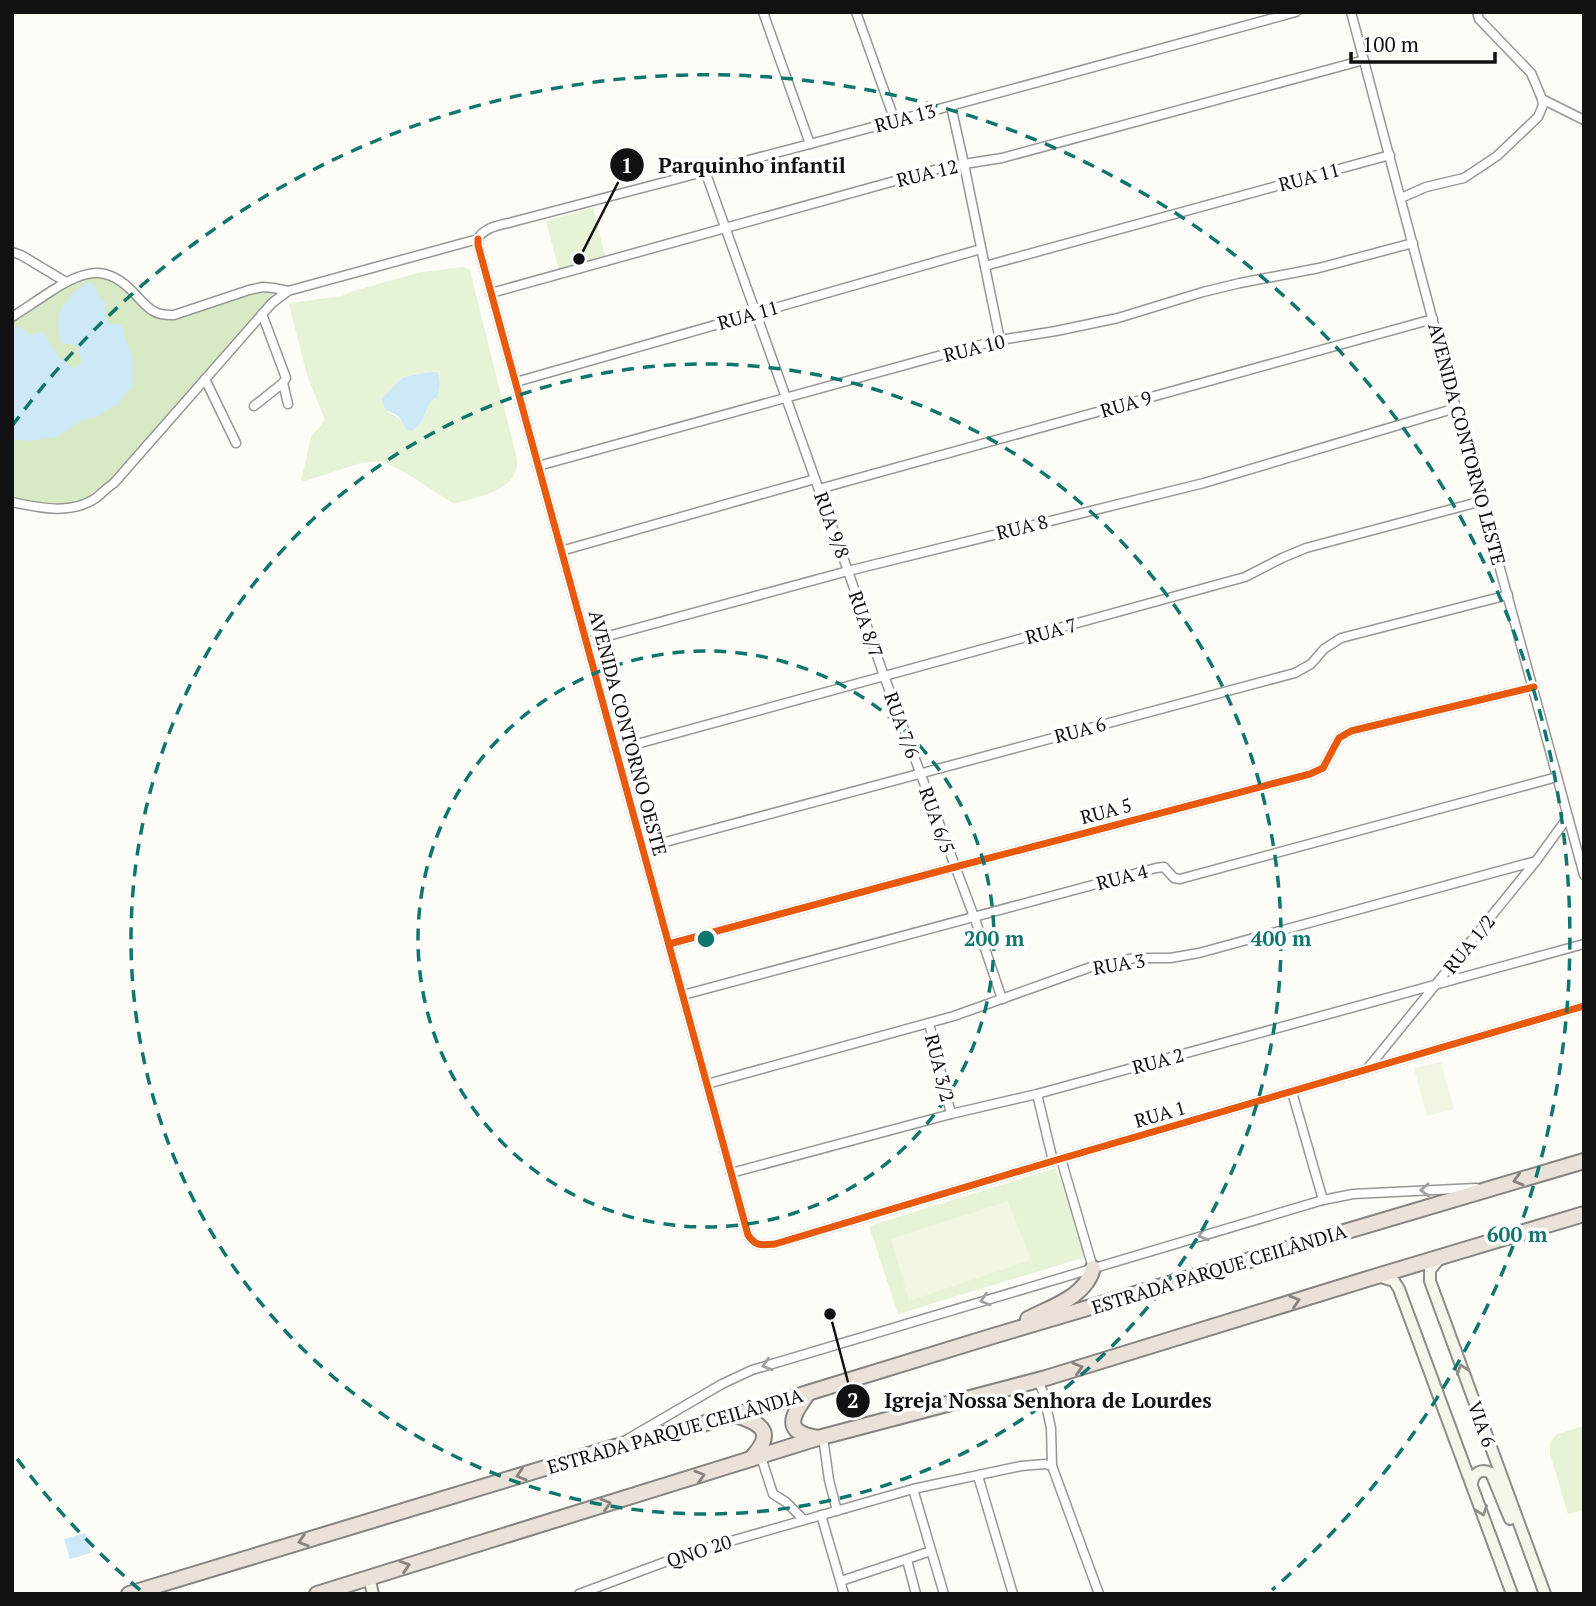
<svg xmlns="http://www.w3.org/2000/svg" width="1596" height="1606" font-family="'PT Serif',serif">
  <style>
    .green { fill: #e7f3d7; fill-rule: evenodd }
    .forest { fill: #d8eac5 }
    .pitch { fill: #f0f6e1 }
    .water { fill: #cde8f7 }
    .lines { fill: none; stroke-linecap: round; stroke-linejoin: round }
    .minor-casing { stroke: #979795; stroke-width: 11 }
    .secondary-casing { stroke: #8e8d8b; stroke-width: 14 }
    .motorway-casing { stroke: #858482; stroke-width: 18 }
    .minor { stroke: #fffffe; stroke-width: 8 }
    .secondary { stroke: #f6f4eb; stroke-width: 10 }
    .motorway { stroke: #eae1d8; stroke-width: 14 }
    .cycleway-casing { stroke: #fff; stroke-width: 11 }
    .cycleway { stroke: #e8590c; stroke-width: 7 }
    .oneway { stroke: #88837e }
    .oneway2 { stroke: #a0a09f }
    .oneway3 { stroke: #8f8e89 }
    .ring { fill: none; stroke: #0f766e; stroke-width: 3.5; stroke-dasharray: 12 9 }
    .labels { text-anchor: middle; stroke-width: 7; stroke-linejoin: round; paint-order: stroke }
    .street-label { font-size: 19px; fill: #111; stroke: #fff }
    .centre { fill: #0f766e; stroke: #fff; stroke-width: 3.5 }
    .ring-label { font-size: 21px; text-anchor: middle; font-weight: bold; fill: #0f766e; stroke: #fff; stroke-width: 7; stroke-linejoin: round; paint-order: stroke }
    .leader { fill: none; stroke: #111; stroke-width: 2.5 }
    .callout-dot { fill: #111; stroke: #fff; stroke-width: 2.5 }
    .mark-label { font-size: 21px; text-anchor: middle; font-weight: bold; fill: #fff }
    .callout-label { font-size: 21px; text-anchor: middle; font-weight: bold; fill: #111; stroke: #fff; stroke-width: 7; stroke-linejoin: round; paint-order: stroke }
  </style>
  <rect width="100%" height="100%" fill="#fdfcf7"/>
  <g class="green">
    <path d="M 593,208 L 606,259 L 559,271 L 546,221 Z"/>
    <path d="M 464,267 L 470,270 L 517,459 C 520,491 477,497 454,504 L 406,473 L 382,461 L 361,463 L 305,481 L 301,481 L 311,437 L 325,420 L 308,378 L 289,305 L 290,303 L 342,296 L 350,292 L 421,272 ZM 429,372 L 439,375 L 440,385 L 435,400 L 429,403 L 421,423 L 415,427 L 388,412 L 382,400 L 403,377 Z"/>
    <path d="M 1056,1168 L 1089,1256 L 898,1314 L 869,1226 Z"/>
    <path d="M 1584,1426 L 1584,1510 L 1568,1514 L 1550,1454 L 1550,1442 L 1557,1434 Z"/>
  </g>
  <path class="forest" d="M 86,273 L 113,276 L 148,308 L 166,315 L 249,290 L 288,291 L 96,498 L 61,509 L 12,502 L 12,317 Z"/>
  <g class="pitch">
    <path d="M 1441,1062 L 1454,1109 L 1427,1116 L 1414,1068 Z"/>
    <path d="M 1008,1201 L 1031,1260 L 909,1301 L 891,1239 Z"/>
  </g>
  <g class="water">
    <path d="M 87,282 L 91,282 L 95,286 L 98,296 L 106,303 C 105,312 104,317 110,324 L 120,324 L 123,327 L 124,334 L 133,360 L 133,386 L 117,404 L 98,416 L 83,420 L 56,437 L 29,441 L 12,439 L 12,328 L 19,327 L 30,335 L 43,332 L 59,358 L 74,368 L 82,362 L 78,350 L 79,346 L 62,343 C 60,336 56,327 58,319 C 60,306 76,289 87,282 Z"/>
    <path d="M 429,372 L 437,372 L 439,375 L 440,385 L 437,397 L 429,404 L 421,423 L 412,431 C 402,429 405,423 399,417 C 395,413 389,412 385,409 L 382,399 L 403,377 Z"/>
    <path d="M 85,1533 L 91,1553 L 70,1559 L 64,1539 Z"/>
  </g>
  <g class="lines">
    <g class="minor-casing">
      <g id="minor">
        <path d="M 763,12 L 810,144"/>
        <path d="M 856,12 L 895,121"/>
        <path d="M 1351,12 L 1456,408 L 1584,875"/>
        <path d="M 1542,99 L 1584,120"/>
        <path d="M 951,106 L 964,164 L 1000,340"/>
        <path d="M 705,171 L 848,571 L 884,676 L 976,922 L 1002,999"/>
        <path d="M 1401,198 L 1426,187 L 1464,178 L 1497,156 L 1538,117 L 1543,105 L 1542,99 L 1531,73 L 1479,19 L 1477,12"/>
        <path d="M 478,239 L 478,245 L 748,1235 C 756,1247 762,1245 775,1244 L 1053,1161 L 1584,1006"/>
        <path d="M 478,239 C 484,226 503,225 516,221 L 810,144 L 1296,12"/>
        <path d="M 12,252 L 21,255 L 66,282"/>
        <path d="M 985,266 L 1390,155"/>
        <path d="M 491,293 L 945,167 L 1002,158 L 1364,60"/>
        <path d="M 12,317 C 26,308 39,299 53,290 C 83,271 106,263 134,293 C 148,307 152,316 174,315 L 249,290 L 263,287 L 274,288 L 288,291"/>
        <path d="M 205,379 L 236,443"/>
        <path d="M 516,382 L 981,249"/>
        <path d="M 283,383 L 288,404"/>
        <path d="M 254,406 L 283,383 L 286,378 L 262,314"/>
        <path d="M 538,466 L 956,351 L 1000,340 L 1056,331 L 1118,318 L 1203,292 L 1240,283 L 1319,268 L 1413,243"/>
        <path d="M 819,489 L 1433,319"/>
        <path d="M 12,502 C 40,508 71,515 96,498 C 102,493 108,487 114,483 L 272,303 L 288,291 L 478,239"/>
        <path d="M 561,551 L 815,479"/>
        <path d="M 586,642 L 848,571 L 1204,483 L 1456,408"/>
        <path d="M 615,750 L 1245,577 L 1282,558 L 1306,548 L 1482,501"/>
        <path d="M 643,848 L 1295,673 L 1311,664 L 1324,649 L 1341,638 L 1508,595"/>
        <path d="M 669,944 L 955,867 L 1310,774 L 1323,768 L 1339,738 L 1351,731 L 1534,687"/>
        <path d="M 683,995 L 1156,868 L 1164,867 L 1174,878 L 1180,879 L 1557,777"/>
        <path d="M 929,1023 L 951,1114"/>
        <path d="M 1368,1068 L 1536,861 L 1568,817"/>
        <path d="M 707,1084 L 954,1016 L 1102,963 L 1136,958 L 1170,958 L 1199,953 L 1536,861"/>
        <path d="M 1292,1092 L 1323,1200"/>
        <path d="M 1037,1094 L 1053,1161"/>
        <path d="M 1061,1159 L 1093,1268"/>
        <path d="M 731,1173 L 951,1114 L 1037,1094 L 1584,944"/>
        <path d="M 1038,1380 L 1043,1392 L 1051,1428 L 1052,1466 L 1099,1594"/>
        <path d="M 823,1437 L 829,1480 L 837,1511"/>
        <path d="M 626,1440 L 722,1384 L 752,1370 L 1323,1200 L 1353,1194 L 1476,1188"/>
        <path d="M 761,1457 L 773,1494 L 786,1502 L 804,1520"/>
        <path d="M 978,1476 L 1013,1594"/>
        <path d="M 913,1489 L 944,1594"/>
        <path d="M 821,1515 L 844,1594"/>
        <path d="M 907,1560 L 916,1594"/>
        <path d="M 841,1581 L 931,1551"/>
        <path d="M 579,1594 L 689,1553 L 913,1489 L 1021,1466 L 1045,1464 L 1052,1466"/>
      </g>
    </g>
    <g class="secondary-casing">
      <g id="secondary">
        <path d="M 1441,1257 L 1430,1270 L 1430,1281 L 1545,1594"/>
        <path d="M 1377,1276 L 1394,1281 L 1399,1289 L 1512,1594"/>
        <path d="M 1472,1484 C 1473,1473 1481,1468 1491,1473 L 1510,1519"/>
        <path d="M 369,1577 L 373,1594"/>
      </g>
    </g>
    <g class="motorway-casing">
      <g id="motorway">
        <path d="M 1028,1319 C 1051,1307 1086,1297 1093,1268"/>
        <path d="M 808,1393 C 801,1404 783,1424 801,1433 C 806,1436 813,1437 818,1438"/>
        <path d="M 736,1415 C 765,1425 774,1433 751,1459"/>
        <path d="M 129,1594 L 611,1448 L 736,1415 L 993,1336 L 1584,1161"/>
        <path d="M 317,1594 L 818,1438 L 1046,1378 L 1377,1276 L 1584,1214"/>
      </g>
    </g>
    <use href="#minor" class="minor"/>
    <use href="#secondary" class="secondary"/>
    <use href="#motorway" class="motorway"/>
    <g class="cycleway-casing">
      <g id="cycleway">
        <path d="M 478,239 L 478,245 L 748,1235 C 756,1247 762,1245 775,1244 L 1053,1161 L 1584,1006"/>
        <path d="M 669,944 L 955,867 L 1310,774 L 1323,768 L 1339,738 L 1351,731 L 1534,687"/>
      </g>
    </g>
    <use href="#cycleway" class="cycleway"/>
  </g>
  <defs><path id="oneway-chevron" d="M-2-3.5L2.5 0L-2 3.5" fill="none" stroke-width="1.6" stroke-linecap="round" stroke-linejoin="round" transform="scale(1.75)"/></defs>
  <g class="oneway">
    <use href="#oneway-chevron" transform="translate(1518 1180) rotate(164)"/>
    <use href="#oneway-chevron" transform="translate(1295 1301) rotate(-17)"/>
    <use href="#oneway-chevron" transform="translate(1078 1368) rotate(-17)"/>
    <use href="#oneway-chevron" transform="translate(521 1475) rotate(163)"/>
    <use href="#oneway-chevron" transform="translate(700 1476) rotate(-17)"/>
    <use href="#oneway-chevron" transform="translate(606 1504) rotate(-17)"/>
    <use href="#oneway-chevron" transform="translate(303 1541) rotate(163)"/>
    <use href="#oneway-chevron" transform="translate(405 1566) rotate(-18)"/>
  </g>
  <g class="oneway2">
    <use href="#oneway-chevron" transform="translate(1425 1190) rotate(178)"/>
    <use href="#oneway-chevron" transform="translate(1203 1235) rotate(163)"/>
    <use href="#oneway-chevron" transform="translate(985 1300) rotate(163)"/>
    <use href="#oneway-chevron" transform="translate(767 1365) rotate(163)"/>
  </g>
  <g class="oneway3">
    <use href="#oneway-chevron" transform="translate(1462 1369) rotate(-110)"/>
    <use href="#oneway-chevron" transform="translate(1482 1511) rotate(70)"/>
  </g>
  <g class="ring">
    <circle cx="706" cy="939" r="288"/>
    <circle cx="706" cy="939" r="575"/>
    <path d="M140 1590A863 863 0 0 1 12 1452M12 426A863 863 0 1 1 1272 1590"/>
  </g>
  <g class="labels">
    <g class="street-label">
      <text transform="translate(905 118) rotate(-15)" y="7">RUA 13</text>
      <text transform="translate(927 173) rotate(-14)" y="7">RUA 12</text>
      <text transform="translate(1309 177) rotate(-15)" y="7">RUA 11</text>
      <text transform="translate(748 315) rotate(-16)" y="7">RUA 11</text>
      <text transform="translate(974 348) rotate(-14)" y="7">RUA 10</text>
      <text transform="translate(1126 404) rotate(-16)" y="7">RUA 9</text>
      <text transform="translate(1467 444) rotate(75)" y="7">AVENIDA CONTORNO LESTE</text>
      <text transform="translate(832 525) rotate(70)" y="7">RUA 9/8</text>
      <text transform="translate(1022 527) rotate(-14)" y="7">RUA 8</text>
      <text transform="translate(866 624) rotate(71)" y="7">RUA 8/7</text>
      <text transform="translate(1051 631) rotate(-15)" y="7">RUA 7</text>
      <text transform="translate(902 725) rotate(70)" y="7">RUA 7/6</text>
      <text transform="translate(1080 730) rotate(-15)" y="7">RUA 6</text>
      <text transform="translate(628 733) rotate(75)" y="7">AVENIDA CONTORNO OESTE</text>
      <text transform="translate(1106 811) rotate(-15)" y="7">RUA 5</text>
      <text transform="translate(937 820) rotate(70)" y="7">RUA 6/5</text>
      <text transform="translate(1122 877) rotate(-15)" y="7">RUA 4</text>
      <text transform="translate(1469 944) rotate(-51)" y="7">RUA 1/2</text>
      <text transform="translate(1119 964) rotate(-9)" y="7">RUA 3</text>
      <text transform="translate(1158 1061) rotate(-15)" y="7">RUA 2</text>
      <text transform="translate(940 1068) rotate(76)" y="7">RUA 3/2</text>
      <text transform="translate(1160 1114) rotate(-16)" y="7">RUA 1</text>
      <text transform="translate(1219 1269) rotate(-17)" y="7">ESTRADA PARQUE CEILÂNDIA</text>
      <text transform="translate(1482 1424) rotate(70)" y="7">VIA 6</text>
      <text transform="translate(675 1431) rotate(-16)" y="7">ESTRADA PARQUE CEILÂNDIA</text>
      <text transform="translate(699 1551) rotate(-18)" y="7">QNO 20</text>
    </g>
  </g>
  <circle cx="706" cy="939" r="10" class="centre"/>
  <g class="ring-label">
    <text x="994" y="946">200 m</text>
    <text x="1281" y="946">400 m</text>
    <text x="1517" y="1242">600 m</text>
  </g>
  <path class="leader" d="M579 259L627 165M830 1314L853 1401"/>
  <g class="callout-dot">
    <circle cx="579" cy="259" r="7"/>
    <circle cx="830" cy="1314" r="7"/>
    <circle cx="627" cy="165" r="18"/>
    <circle cx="853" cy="1401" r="18"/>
  </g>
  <g class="mark-label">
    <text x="627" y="173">1</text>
    <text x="853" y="1408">2</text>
  </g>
  <g class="callout-label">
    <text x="752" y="173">Parquinho infantil</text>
    <text x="1048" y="1408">Igreja Nossa Senhora de Lourdes</text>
  </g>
  <rect width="1596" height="1606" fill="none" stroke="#111111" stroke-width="28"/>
  <path d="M1351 52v10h144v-10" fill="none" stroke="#111111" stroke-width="3.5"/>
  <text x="1362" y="52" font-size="21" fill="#111111" stroke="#ffffff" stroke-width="5" paint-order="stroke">100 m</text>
</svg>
